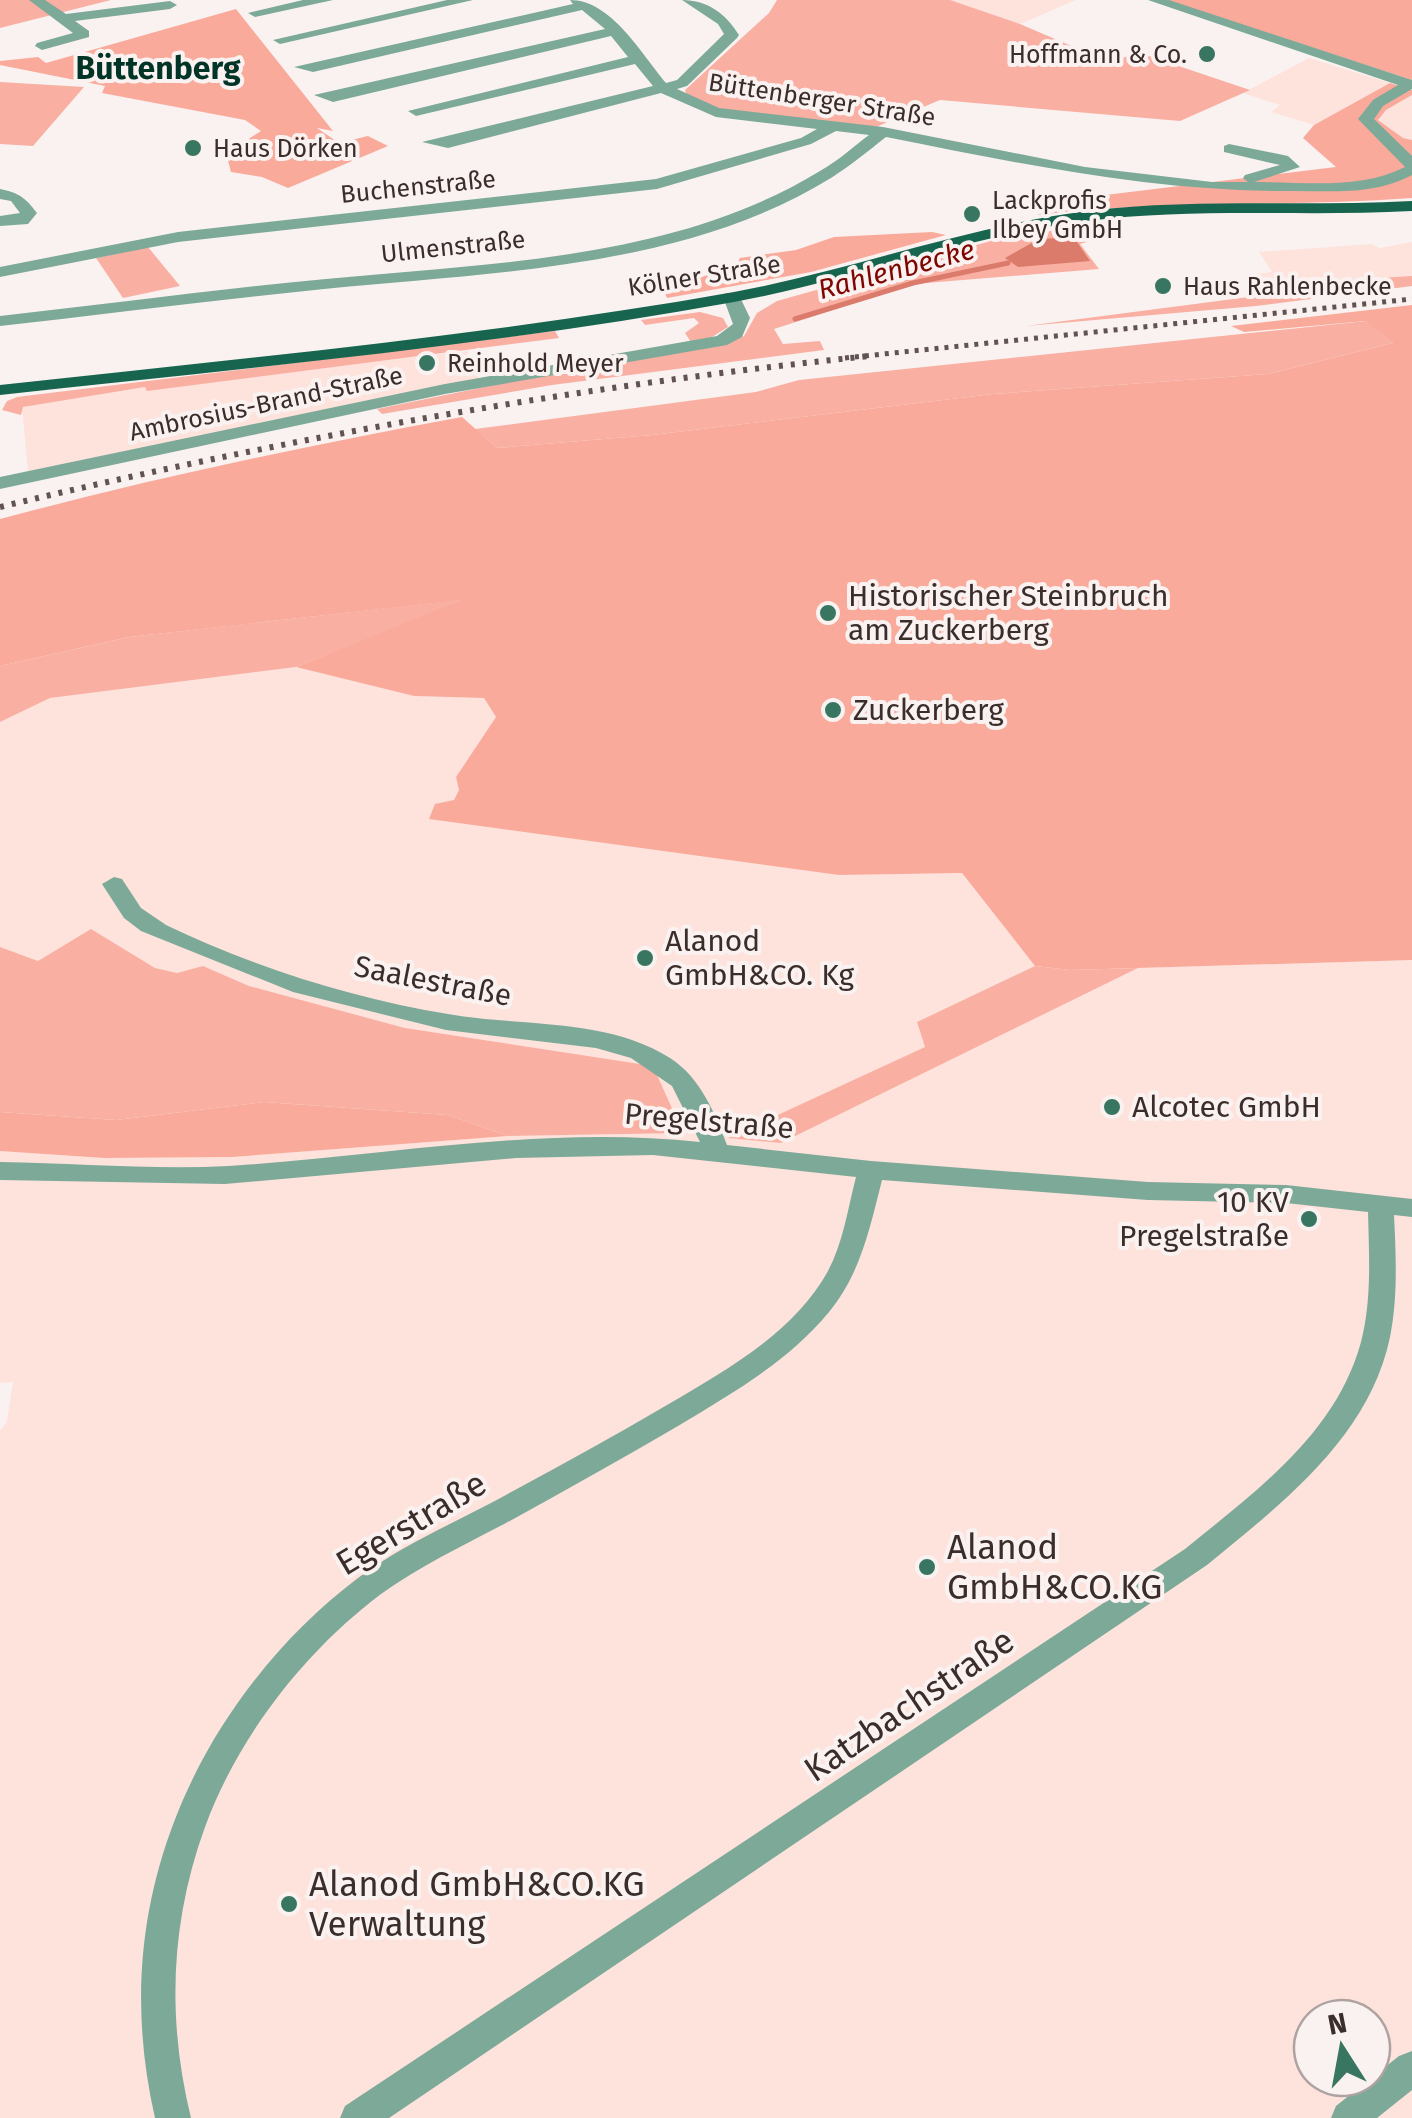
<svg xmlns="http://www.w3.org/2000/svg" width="1412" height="2118" font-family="'Fira Sans',sans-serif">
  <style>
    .built { fill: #fee2dc; fill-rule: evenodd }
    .green { fill: #f9afa2 }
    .forest { fill: #f9aa9b }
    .water { fill: #da7b6b }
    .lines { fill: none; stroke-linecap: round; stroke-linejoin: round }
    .stream { stroke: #da7b6b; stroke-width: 5 }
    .minor { fill: #7ca998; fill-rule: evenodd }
    .major { fill: #17654f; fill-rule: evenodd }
    .rail-far1 { stroke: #605351; stroke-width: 5; stroke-dasharray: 4 6; stroke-linecap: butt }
    .rail { stroke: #605351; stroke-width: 6; stroke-dasharray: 4 8; stroke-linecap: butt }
    .poi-dot { fill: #397661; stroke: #faf2f1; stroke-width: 4 }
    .labels { text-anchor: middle; stroke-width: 8; stroke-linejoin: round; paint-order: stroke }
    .far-poi-label { font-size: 25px; fill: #3b2d2a; stroke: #faf2f1; text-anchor: start }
    .far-street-label { font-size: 25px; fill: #3b2d2a; stroke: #faf2f1 }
    .far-water-label { font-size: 28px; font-style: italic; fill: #7f0600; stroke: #faf2f1 }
    .poi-label { font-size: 30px; fill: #3b2d2a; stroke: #faf2f1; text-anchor: start }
    .street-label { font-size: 30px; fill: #3b2d2a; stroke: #faf2f1 }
    .far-district-label { font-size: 32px; font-weight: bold; fill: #003426; stroke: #faf2f1 }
    .near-street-label { font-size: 35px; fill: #3b2d2a; stroke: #faf2f1 }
    .near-poi-label { font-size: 35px; fill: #3b2d2a; stroke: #faf2f1; text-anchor: start }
  </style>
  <rect width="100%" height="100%" fill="#faf2f1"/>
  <g class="built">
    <path d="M 950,0 L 1076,0 L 1020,24 Z"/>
    <path d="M 1309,58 L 1390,83 L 1314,125 L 1271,112 L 1280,105 L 1243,93 Z"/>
    <path d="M 1412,95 L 1412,140 L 1403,138 L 1378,120 L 1386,110 Z"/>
    <path d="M 1412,242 L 1412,276 L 1257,285 L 1247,275 L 1272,272 L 1259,252 L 1371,244 L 1380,248 Z"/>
    <path d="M 467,351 L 479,378 L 28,472 L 22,407 L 146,387 Z"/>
    <path d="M 296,667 L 414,696 L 484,698 L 496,717 L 456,777 L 459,790 L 454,800 L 839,875 L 962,873 L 1035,966 L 917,1022 L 925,1047 L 730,1138 L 781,1143 L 1138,968 L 1412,960 L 1412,2118 L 0,2118 L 0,1431 L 7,1421 L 13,1382 L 0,1383 L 0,1151 L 104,1158 L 232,1157 L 508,1136 L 682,1133 L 653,1066 L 405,1028 L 249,986 L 203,966 L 177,973 L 155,968 L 91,929 L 38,961 L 0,947 L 0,722 L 50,698 ZM 1312,2018 L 1372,2018 L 1372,2078 L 1312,2078 Z"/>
  </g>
  <g class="green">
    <path d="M 0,0 L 111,0 L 0,28 Z"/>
    <path d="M 777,0 L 950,0 L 1020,24 L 1111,63 L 1137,52 L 1250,90 L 1180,121 L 940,100 L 876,127 L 720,109 L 687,96 L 685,90 L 769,13 Z"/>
    <path d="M 0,82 L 84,87 L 33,146 L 0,144 Z"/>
    <path d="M 1103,223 L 1110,235 L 1080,244 L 1099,269 L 914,284 L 774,329 L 783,344 L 820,341 L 824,350 L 552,385 L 382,414 L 377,409 L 543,375 L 722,345 L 744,336 L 757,313 L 777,301 L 998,239 Z"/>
    <path d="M 148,247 L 180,286 L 123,298 L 96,258 Z"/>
    <path d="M 1412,276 L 1412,286 L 1256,306 L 1026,326 L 1264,295 L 1257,285 Z"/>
    <path d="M 700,312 L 723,318 L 728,327 L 712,337 L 691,342 L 685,333 L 699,323 L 694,318 L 645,325 L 641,320 Z"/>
    <path d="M 1367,321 L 1393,343 L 1268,374 L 993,394 L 652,435 L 497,448 L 475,429 L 756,392 L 799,380 Z"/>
    <path d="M 555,331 L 559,338 L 147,391 L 145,387 L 23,407 L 21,415 L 2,410 L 7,401 L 17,397 Z"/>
    <path d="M 468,599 L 296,667 L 50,698 L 0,722 L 0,666 L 129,637 Z"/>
    <path d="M 91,929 L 155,968 L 177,973 L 203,966 L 249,986 L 405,1028 L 653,1066 L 683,1133 L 508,1136 L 448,1115 L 264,1102 L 116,1120 L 0,1112 L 0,947 L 38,961 Z"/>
    <path d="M 1035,966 L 1070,970 L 1138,968 L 781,1143 L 728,1138 L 925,1047 L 917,1022 Z"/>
  </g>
  <g class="forest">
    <path d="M 1165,0 L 1412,0 L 1412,80 Z"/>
    <path d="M 236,9 L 333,131 L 317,128 L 339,143 L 368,136 L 388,146 L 288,188 L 262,177 L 231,172 L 226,153 L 261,131 L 245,120 L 102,93 L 105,86 L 0,65 L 0,61 L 38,57 L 46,63 Z"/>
    <path d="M 1390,83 L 1412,90 L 1412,95 L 1386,110 L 1378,120 L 1403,138 L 1412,140 L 1412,198 C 1287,207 1162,200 1037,215 L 1097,196 L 1336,167 L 1303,138 L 1314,125 Z"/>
    <path d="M 932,232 L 946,235 L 811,272 L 667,298 L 662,287 L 735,268 L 740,258 L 796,250 L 834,237 Z"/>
    <path d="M 1412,305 L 1412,960 L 1070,970 L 1035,966 L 962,873 L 839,875 L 429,819 L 435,804 L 454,800 L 459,790 L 456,777 L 496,717 L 484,698 L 414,696 L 296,667 L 462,600 L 129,637 L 0,666 L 0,519 C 153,478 306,446 462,417 L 497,448 L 652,435 L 993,394 L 1268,374 L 1393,343 L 1366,321 L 1244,332 L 1231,326 Z"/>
    <path d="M 264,1102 L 448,1115 L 508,1136 L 232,1157 L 104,1158 L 0,1151 L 0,1112 L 116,1120 Z"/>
  </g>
  <path class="water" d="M 1073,236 L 1090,261 L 1018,267 L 1005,258 L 1037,240 Z"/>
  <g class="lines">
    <path class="stream" d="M 795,319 L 913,283 L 1008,263"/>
    <g class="minor">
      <path d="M 29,0 L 45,0 L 66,14 L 170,1 L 177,5 L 170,9 L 75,21 L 89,31 L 89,37 L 42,50 L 35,46 L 37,43 L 73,33 Z"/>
      <path d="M 303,0 L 333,0 L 255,17 L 248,13 Z"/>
      <path d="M 447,0 L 473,0 L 280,44 L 273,40 Z"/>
      <path d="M 570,0 C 611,0 641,53 666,83 L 677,80 L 724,34 L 718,24 L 682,0 C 708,0 726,14 739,35 L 737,38 L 687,86 L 677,89 L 719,108 L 883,127 L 1085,167 L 1212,182 L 1248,182 L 1243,178 L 1245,175 L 1280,165 L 1224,152 L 1224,146 L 1229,144 L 1288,156 L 1300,167 L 1254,182 C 1304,182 1360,190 1405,167 L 1358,119 L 1373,100 L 1398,85 L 1148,0 L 1169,0 L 1412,80 L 1412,89 L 1383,106 L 1374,119 L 1412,156 L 1412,175 C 1375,195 1334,191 1293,191 C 1154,192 1022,164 886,137 C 868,151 850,166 831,178 C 683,269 492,272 324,289 C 216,300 108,314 0,326 L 0,316 C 109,304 217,289 326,279 C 490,263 675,260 820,171 C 838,161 853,147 869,135 L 836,131 L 811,144 L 657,189 L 178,242 L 0,277 L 0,267 L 178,232 L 656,179 L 801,138 L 817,129 L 716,117 L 661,93 L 448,148 L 422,142 L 653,86 L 635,64 L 416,116 L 408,111 L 628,57 L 611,36 L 333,102 L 314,95 L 605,29 L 582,10 L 313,72 L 294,67 L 573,4 Z"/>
      <path d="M 0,189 C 19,193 25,197 37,213 L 28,224 L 0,226 L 0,216 L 20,213 L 11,201 L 0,199 Z"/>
      <path d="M 726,293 L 738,293 L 750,318 L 742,337 L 727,345 L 445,394 L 0,489 L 0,477 L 445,384 L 717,336 L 733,324 L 723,297 Z"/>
      <path d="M 114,877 L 122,879 L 141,908 L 166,925 C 254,967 351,998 448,1014 C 520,1027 606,1017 670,1058 C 700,1077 715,1113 727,1145 L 871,1161 L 1148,1182 L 1286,1185 L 1412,1199 L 1412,1217 L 1394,1215 C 1396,1256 1398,1297 1390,1337 C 1369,1438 1281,1504 1207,1565 L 389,2118 L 340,2118 L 345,2106 L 1185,1549 C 1256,1491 1336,1434 1361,1342 C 1372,1300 1369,1255 1368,1212 L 1286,1203 L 1148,1200 L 882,1180 C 870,1227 861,1273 829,1312 C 788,1362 732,1393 678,1426 C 622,1459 564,1491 506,1523 C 464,1545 420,1566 381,1594 C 304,1652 238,1737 205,1827 C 170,1923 167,2020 191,2118 L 155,2118 C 132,2017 137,1919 174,1822 C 210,1727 277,1639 358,1578 C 398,1548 445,1527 489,1504 C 549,1472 609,1439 667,1405 C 726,1370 794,1333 828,1271 C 843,1243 848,1208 856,1177 L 653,1155 L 516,1158 L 225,1184 L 0,1180 L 0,1162 C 76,1163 153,1170 229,1166 C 385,1156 543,1125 700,1142 L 672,1086 L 631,1058 L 596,1048 L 446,1030 L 293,992 L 141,931 L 124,918 L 102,884 Z"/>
      <path d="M 1412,2051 L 1412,2090 L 1377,2118 L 1331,2118 L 1336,2106 L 1399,2056 Z"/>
    </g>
    <path class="major" d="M 1412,201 L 1412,211 C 1304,217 1195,207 1087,221 C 967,236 853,280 734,302 C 492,346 245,368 0,395 L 0,385 C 245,358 492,335 734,292 C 853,270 967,226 1088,211 C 1195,198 1304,207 1412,201 Z"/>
    <path class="rail-far1" d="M 845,358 L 1412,299"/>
    <path class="rail" d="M 0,507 C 287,438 576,386 870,356"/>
  </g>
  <g class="poi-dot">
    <circle cx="1207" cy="54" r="10"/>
    <circle cx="193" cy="148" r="10"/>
    <circle cx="972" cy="214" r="10"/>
    <circle cx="1163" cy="286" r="10"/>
    <circle cx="427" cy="363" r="10"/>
    <circle cx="828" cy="613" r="10"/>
    <circle cx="833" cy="710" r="10"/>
    <circle cx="645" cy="958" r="10"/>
    <circle cx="1112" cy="1107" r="10"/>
    <circle cx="1309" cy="1219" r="10"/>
    <circle cx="927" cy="1567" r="10"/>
    <circle cx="289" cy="1904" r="10"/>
  </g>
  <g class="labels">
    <g class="far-poi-label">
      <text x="1187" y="63" text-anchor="end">Hoffmann &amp; Co.</text>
      <text x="213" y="157">Haus Dörken</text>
      <text x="992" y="209">Lackprofis<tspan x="992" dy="29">Ilbey GmbH</tspan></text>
      <text x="1183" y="295">Haus Rahlenbecke</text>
      <text x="447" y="372">Reinhold Meyer</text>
    </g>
    <g class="far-street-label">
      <text transform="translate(822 99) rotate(9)" y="9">Büttenberger Straße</text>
      <text transform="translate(418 186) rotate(-6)" y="9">Buchenstraße</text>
      <text transform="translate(453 246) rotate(-6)" y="9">Ulmenstraße</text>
      <text transform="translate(704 275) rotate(-9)" y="9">Kölner Straße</text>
      <text transform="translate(266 403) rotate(-12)" y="9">Ambrosius-Brand-Straße</text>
    </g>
    <g class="far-water-label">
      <text transform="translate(896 269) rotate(-15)" y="10">Rahlenbecke</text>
    </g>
    <g class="poi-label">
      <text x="848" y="606">Historischer Steinbruch<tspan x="848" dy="34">am Zuckerberg</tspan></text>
      <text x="853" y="720">Zuckerberg</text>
      <text x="665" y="951">Alanod<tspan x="665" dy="34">GmbH&amp;CO. Kg</tspan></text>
      <text x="1132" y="1117">Alcotec GmbH</text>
      <text x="1289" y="1212" text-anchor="end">10 KV<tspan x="1289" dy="34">Pregelstraße</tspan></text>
    </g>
    <g class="street-label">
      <text transform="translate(433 981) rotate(11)" y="10">Saalestraße</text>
      <text transform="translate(709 1121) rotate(5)" y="10">Pregelstraße</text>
    </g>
    <g class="far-district-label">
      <text x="158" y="79">Büttenberg</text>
    </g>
    <g class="near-street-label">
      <text transform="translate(411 1523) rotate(-31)" y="12">Egerstraße</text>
      <text transform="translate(909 1705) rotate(-34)" y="12">Katzbachstraße</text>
    </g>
    <g class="near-poi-label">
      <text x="947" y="1559">Alanod<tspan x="947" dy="40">GmbH&amp;CO.KG</tspan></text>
      <text x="309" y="1896">Alanod GmbH&amp;CO.KG<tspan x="309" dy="40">Verwaltung</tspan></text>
    </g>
  </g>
  <g transform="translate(1342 2048) rotate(349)"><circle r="48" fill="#faf2f1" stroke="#aea3a1" stroke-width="2.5"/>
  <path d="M0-8L18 38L0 25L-18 38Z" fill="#397661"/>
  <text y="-15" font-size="28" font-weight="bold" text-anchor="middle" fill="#3b2d2a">N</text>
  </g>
</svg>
